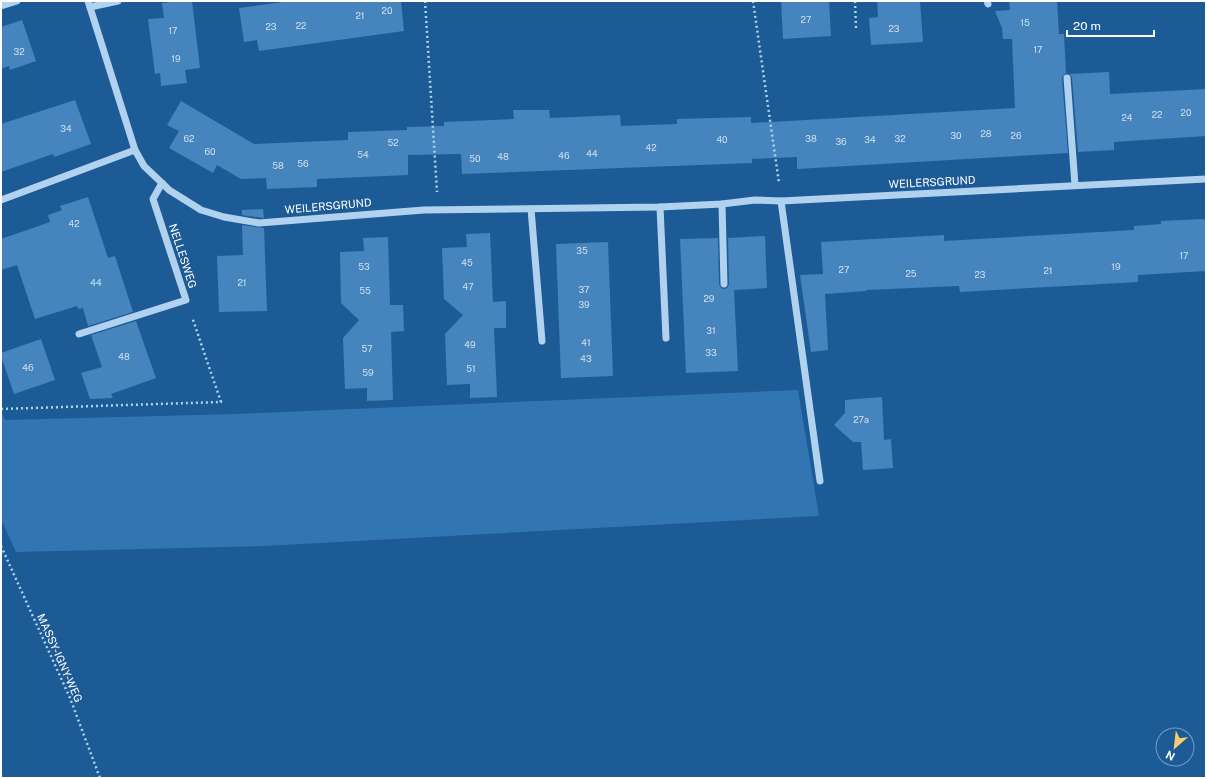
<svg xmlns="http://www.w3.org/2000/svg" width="1207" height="779" font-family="'Public Sans',sans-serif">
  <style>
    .grass { fill: #3175b3 }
    .building { fill: #4584bc }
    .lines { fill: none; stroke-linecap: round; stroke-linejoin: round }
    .path { stroke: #b0d2ef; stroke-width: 2.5; stroke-dasharray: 2 3; stroke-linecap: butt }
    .minor { stroke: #b0d2ef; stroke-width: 7 }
    .labels { text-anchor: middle; stroke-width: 3; stroke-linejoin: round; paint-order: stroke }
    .number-label { font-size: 9px; fill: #d0e0ee }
    .street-label { font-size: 11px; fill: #fff; stroke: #1d5b96 }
  </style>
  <rect width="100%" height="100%" fill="#1d5b96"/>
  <path class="grass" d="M 798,390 L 819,516 L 264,546 L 16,552 L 1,519 L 1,412 L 5,420 L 235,414 Z"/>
  <g class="building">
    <path d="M 180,1 L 192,1 L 200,68 L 185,70 L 187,83 L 161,86 L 160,73 L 155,74 L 148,19 L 164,18 L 162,3 Z"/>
    <path d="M 290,1 L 401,1 L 404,31 L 259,51 L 257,40 L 244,42 L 239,8 Z"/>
    <path d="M 781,1 L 829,1 L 831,36 L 783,39 Z"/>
    <path d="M 877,1 L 920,1 L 923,42 L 871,45 L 869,18 L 878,17 Z"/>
    <path d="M 1009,1 L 1057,1 L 1059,34 L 1064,34 L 1066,73 L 1063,76 L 1062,78 L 1068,153 L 797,169 L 797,157 L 752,159 L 752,163 L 462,174 L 461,154 L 408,155 L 408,175 L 317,179 L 317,187 L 267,189 L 266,178 L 241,179 L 217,165 L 213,173 L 169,148 L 179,131 L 167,125 L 181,101 L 254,144 L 348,140 L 348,132 L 407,130 L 407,127 L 444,126 L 444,122 L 514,119 L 513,110 L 549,110 L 550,118 L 620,115 L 621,126 L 677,124 L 677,119 L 751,117 L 751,123 L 1015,108 L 1012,39 L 1003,39 L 1002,28 L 995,11 L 1010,10 Z"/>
    <path d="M 22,20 L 36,61 L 10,70 L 9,66 L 1,69 L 1,27 Z"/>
    <path d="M 1109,72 L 1110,94 L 1206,89 L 1206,136 L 1114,142 L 1114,150 L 1078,152 L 1072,78 L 1070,74 Z"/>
    <path d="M 75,100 L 91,144 L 54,157 L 53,154 L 1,172 L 1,124 Z"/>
    <path d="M 88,197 L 108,258 L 115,256 L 133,312 L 88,326 L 83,308 L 78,309 L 77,306 L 35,319 L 17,265 L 1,270 L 1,239 L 50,222 L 48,215 L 62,210 L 60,206 Z"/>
    <path d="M 263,209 L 264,218 L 242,215 L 242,210 Z"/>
    <path d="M 1203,219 L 1206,220 L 1206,271 L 1138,275 L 1138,282 L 960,292 L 959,286 L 866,290 L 866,291 L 825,294 L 828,350 L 811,352 L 800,275 L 823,274 L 821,242 L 944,235 L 944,241 L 1134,230 L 1134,226 L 1161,224 L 1161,221 Z"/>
    <path d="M 242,225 L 264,228 L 267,311 L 219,312 L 217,256 L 243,255 Z"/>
    <path d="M 490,233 L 493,302 L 506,301 L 506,328 L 494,328 L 497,397 L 470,398 L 470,384 L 447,385 L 445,334 L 463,315 L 444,299 L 442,248 L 467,247 L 466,234 Z"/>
    <path d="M 765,236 L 767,288 L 734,290 L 738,371 L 686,373 L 680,239 L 718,238 L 719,284 L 721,288 L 725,289 L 728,287 L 729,284 L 728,238 Z"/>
    <path d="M 388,237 L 390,305 L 403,305 L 404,331 L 391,332 L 393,400 L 367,401 L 367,388 L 345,389 L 343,338 L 359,320 L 341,303 L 340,252 L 364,251 L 363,238 Z"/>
    <path d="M 608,242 L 613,376 L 561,378 L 556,244 Z"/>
    <path d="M 136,321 L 156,378 L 111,394 L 113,398 L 90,399 L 81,373 L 102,367 L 91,335 Z"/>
    <path d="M 41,339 L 55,380 L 14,394 L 1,356 L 1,353 Z"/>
    <path d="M 882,397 L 884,440 L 891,439 L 893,468 L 863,470 L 861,442 L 853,442 L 834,425 L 845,413 L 845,400 Z"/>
  </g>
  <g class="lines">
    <g class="path">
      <path d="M 425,1 L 437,192"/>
      <path d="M 753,1 L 779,183"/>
      <path d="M 855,1 L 856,29"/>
      <path d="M 1,409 L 221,402 L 192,317"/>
      <path d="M 1,546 L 70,698 L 100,778"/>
    </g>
    <g class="minor">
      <path d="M 88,1 L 135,150 L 144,166 L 162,183 L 169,190 L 201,210 L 224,217 L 259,223 L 424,210 L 660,207 L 722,204 L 755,200 L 781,201 L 1206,179"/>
      <path d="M 987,1 L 988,4"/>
      <path d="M 1,6 L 17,1"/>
      <path d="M 90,7 L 118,1"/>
      <path d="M 1067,78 L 1075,185"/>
      <path d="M 1,200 L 135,150"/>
      <path d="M 781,201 L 820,481"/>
      <path d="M 722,204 L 724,284"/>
      <path d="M 660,207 L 666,338"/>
      <path d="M 531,209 L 542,341"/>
      <path d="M 79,334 L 186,300 L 153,199 L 162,183"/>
    </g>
  </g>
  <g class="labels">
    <g class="number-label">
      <text x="387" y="14">20</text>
      <text x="360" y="19">21</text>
      <text x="806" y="23">27</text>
      <text x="1025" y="26">15</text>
      <text x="301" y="29">22</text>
      <text x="271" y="30">23</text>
      <text x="894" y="32">23</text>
      <text x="173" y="34">17</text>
      <text x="1038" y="53">17</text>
      <text x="19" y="55">32</text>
      <text x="176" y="62">19</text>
      <text x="1186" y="116">20</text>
      <text x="1157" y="118">22</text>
      <text x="1127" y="121">24</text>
      <text x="66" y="132">34</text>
      <text x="986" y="137">28</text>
      <text x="956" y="139">30</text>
      <text x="1016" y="139">26</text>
      <text x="189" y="142">62</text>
      <text x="811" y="142">38</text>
      <text x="900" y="142">32</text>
      <text x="722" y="143">40</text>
      <text x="870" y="143">34</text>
      <text x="841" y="145">36</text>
      <text x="393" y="146">52</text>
      <text x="651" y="151">42</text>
      <text x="210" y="155">60</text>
      <text x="592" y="157">44</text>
      <text x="363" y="158">54</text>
      <text x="564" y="159">46</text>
      <text x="503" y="160">48</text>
      <text x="475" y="162">50</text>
      <text x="303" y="167">56</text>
      <text x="278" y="169">58</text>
      <text x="74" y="227">42</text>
      <text x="582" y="254">35</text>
      <text x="1184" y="259">17</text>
      <text x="467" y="266">45</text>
      <text x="364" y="270">53</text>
      <text x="1116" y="270">19</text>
      <text x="844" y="273">27</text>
      <text x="1048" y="274">21</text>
      <text x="911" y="277">25</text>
      <text x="980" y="278">23</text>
      <text x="96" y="286">44</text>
      <text x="242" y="286">21</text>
      <text x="468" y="290">47</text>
      <text x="584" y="293">37</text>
      <text x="365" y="294">55</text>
      <text x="709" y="302">29</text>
      <text x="584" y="308">39</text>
      <text x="711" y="334">31</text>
      <text x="586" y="346">41</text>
      <text x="470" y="348">49</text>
      <text x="367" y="352">57</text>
      <text x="711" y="356">33</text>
      <text x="124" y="360">48</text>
      <text x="586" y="362">43</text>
      <text x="28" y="371">46</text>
      <text x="471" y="372">51</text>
      <text x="368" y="376">59</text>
      <text x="861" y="423">27a</text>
    </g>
    <g class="street-label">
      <text transform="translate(932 182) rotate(-3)" y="4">WEILERSGRUND</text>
      <text transform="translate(328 206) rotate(-5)" y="4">WEILERSGRUND</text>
      <text transform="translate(183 256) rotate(72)" y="4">NELLESWEG</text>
      <text transform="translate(60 658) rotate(66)" y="4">MASSY-IGNY-WEG</text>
    </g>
  </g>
  <rect width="1207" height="779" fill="none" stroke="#ffffff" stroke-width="4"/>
  <g transform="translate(1175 747) rotate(208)"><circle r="19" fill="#1d5b96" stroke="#779dc0"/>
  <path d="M0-3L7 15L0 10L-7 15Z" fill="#fec96f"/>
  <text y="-6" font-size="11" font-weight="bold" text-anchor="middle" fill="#ffffff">N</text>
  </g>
  <path d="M1067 30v6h87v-6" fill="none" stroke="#ffffff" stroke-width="2"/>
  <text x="1073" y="30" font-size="12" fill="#ffffff" stroke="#1d5b96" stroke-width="3" paint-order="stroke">20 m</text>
</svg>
